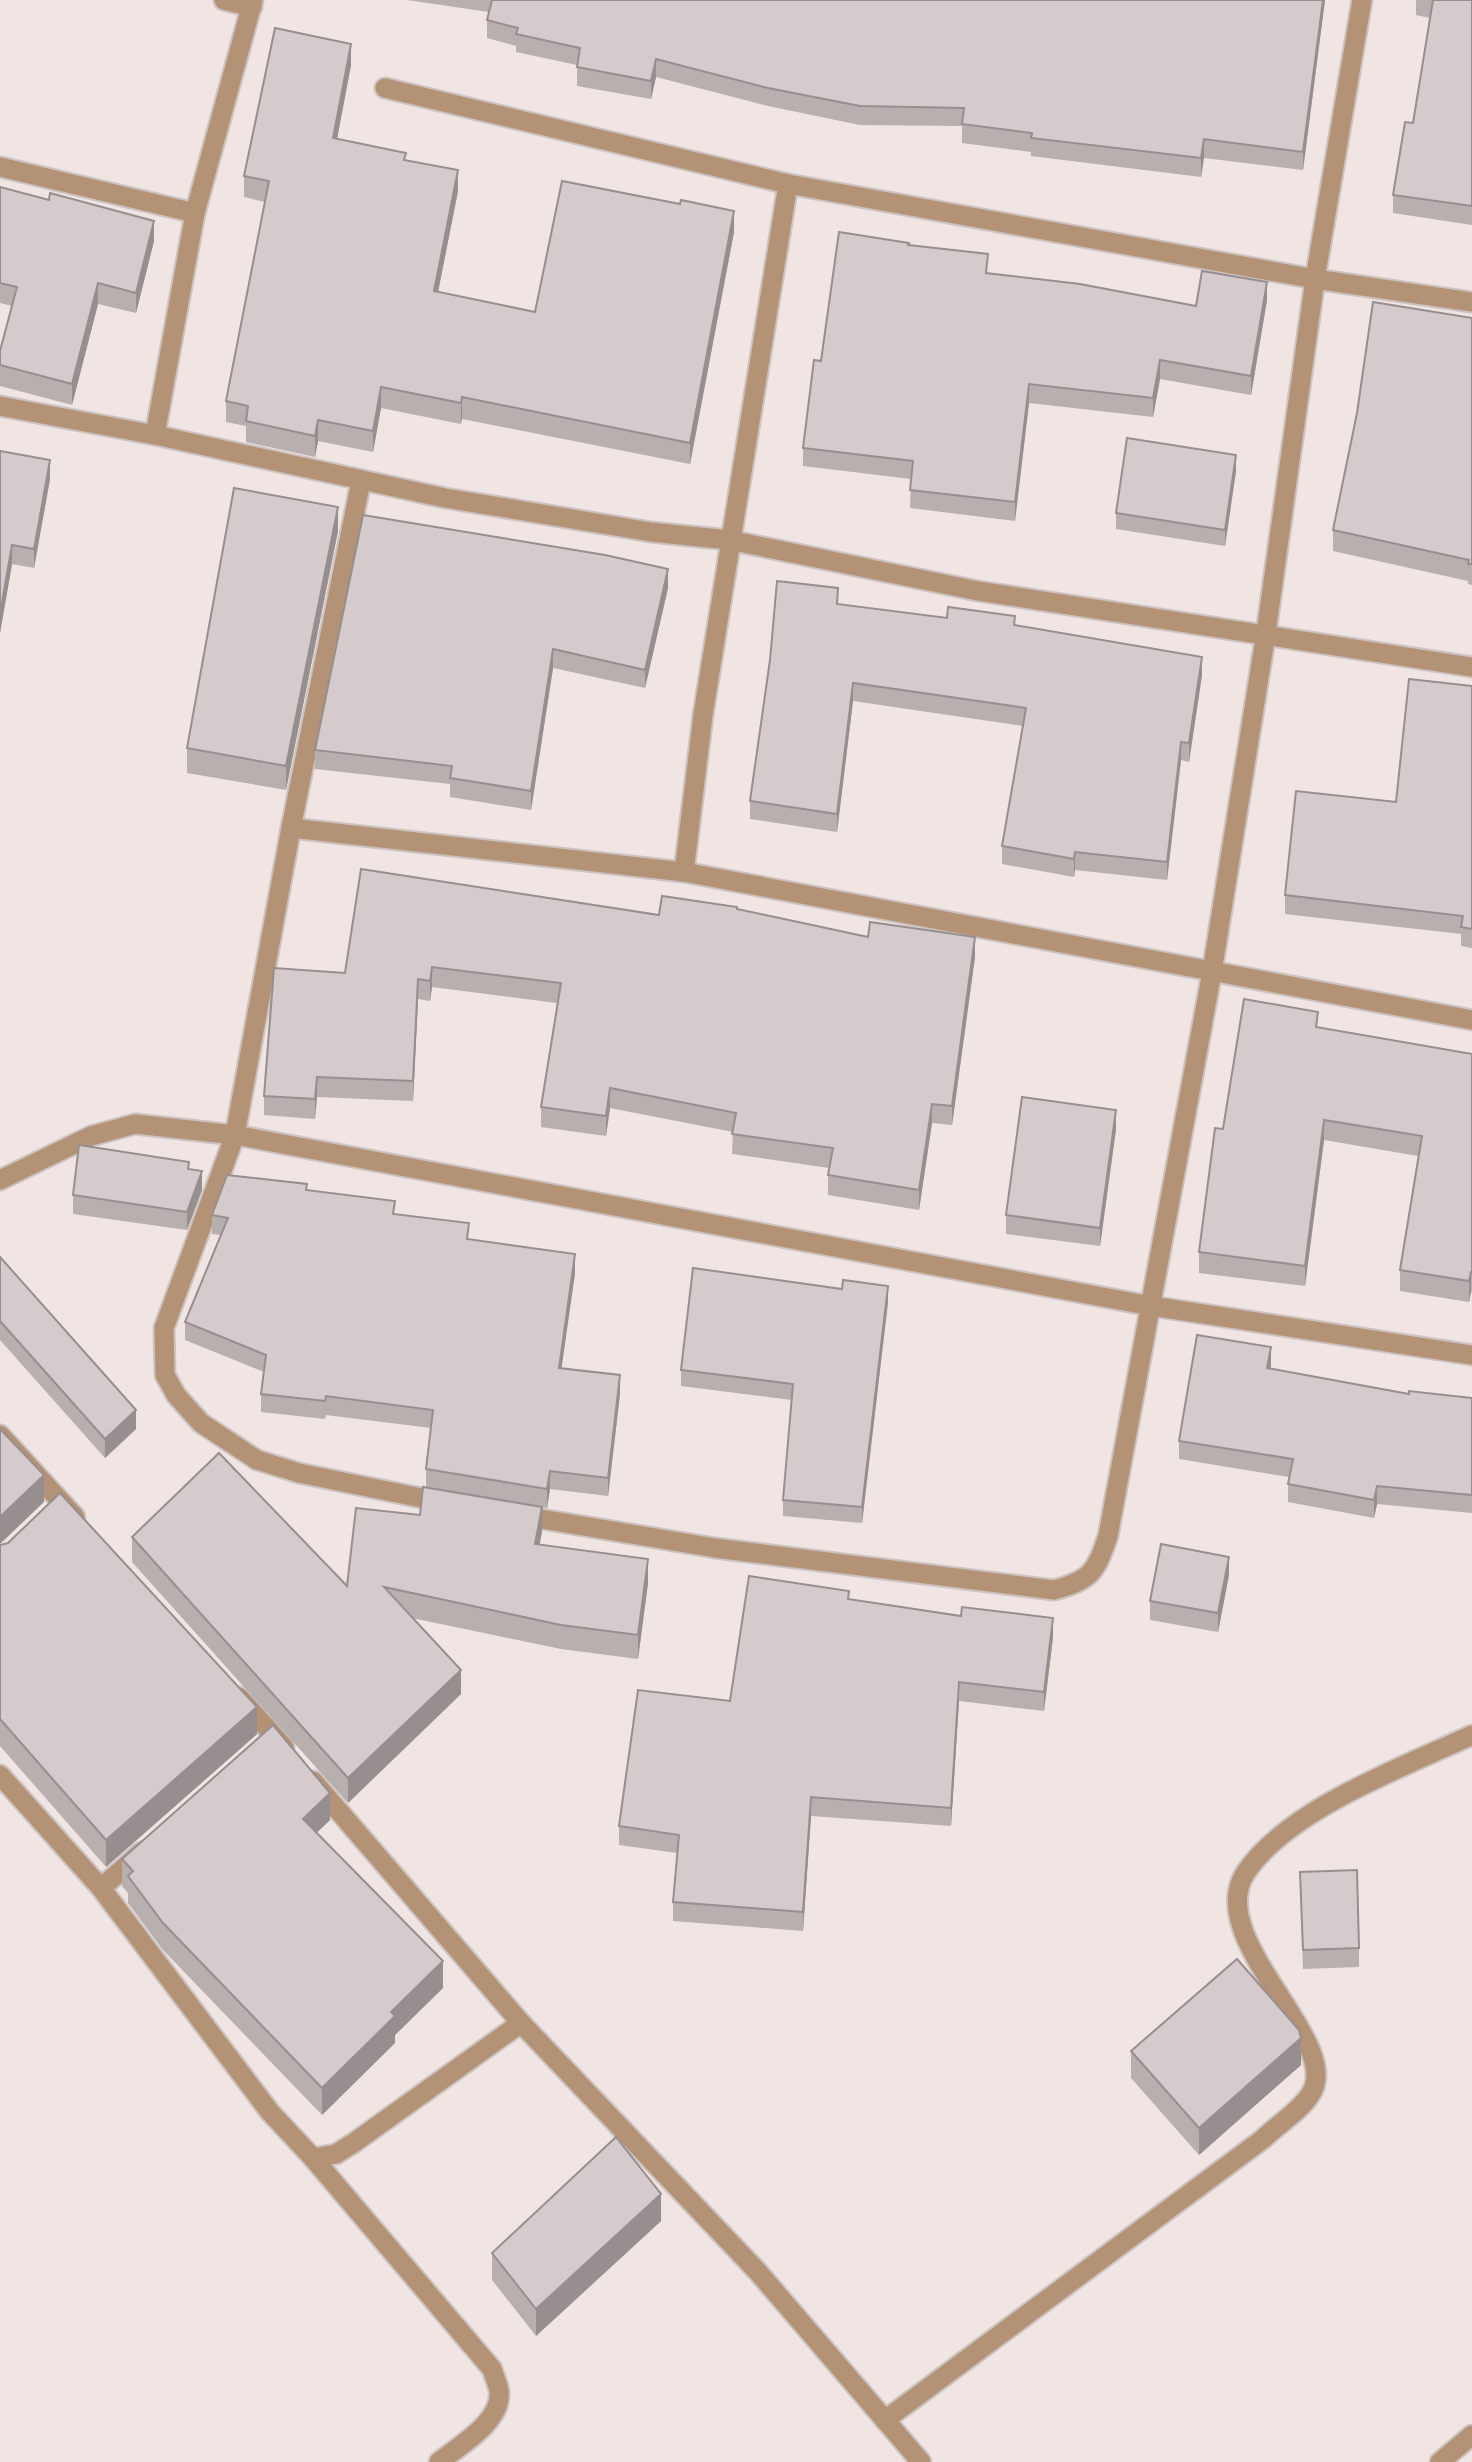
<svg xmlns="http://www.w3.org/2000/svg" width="1472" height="2462" font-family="'Alegreya Sans',sans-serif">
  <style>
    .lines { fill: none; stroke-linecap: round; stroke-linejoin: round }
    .minor-casing { stroke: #ccc3c0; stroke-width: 23 }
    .minor { stroke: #b49275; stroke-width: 19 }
    .wall { fill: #b8afaf }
    .shaded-wall { fill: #968e8f }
    .building { fill: #d6cbcc; stroke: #968e8f; stroke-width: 2 }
  </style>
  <rect width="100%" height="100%" fill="#f0e5e2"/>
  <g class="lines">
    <g class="minor-casing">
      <g id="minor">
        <path d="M 224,0 L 252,7"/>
        <path d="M 253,0 L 195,213 L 155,435 L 445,498 L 651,532 L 729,540 L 978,591 L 1472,667"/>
        <path d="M 385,88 L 788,184 L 1315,279 L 1472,302"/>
        <path d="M 0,167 L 195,213"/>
        <path d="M 788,184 L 703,715 L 684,872 L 1472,1020"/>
        <path d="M 0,406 L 155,435"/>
        <path d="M 361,481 L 291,828 L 235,1135 L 1151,1306 L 1472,1355"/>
        <path d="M 291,828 L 684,872"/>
        <path d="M 0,1180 L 91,1136 L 135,1124 L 235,1135 L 164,1328 L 165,1375 L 176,1395 L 201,1423 L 257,1460 L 299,1473 L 446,1503"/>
        <path d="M 0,1435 L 75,1517"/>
        <path d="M 517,1515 L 715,1548 L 1054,1590 C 1092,1580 1096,1571 1108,1536 L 1212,972 L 1266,633 L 1315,279 L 1362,0"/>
        <path d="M 239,1697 L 284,1747"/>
        <path d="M 0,1775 L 101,1888 L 270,2112 L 313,2158 L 336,2154 L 355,2142 L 521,2023 L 758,2272 L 885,2420 L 1263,2139 C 1277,2125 1299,2112 1310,2095 C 1347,2043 1201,1939 1246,1872 C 1289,1809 1403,1767 1472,1735"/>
        <path d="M 313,1781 L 521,2023"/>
        <path d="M 101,1888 L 142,1852"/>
        <path d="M 313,2158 L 492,2369 C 494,2376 498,2384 499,2391 C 503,2421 459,2446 439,2462"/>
        <path d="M 885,2420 L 921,2462"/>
        <path d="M 1440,2462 L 1472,2435"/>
      </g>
    </g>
    <use href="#minor" class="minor"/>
  </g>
  <g class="wall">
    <path d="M 407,0 L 1325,0 L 1303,170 L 1204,158 L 1201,177 L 1031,156 L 1031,152 L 962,143 L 962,126 L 860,125 L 768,106 L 656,77 L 651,99 L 577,86 L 577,65 L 516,52 L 516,46 L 487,38 L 487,20 L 489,12 Z"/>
    <path d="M 1416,0 L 1472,0 L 1472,225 L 1393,213 L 1393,195 L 1413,123 L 1430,18 L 1416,15 Z"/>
    <path d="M 351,65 L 337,139 L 406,160 L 458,191 L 438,292 L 535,312 L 734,232 L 690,464 L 462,419 L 461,424 L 381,408 L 373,452 L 318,441 L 315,457 L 246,442 L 246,426 L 226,422 L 226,401 L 265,202 L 244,197 L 244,176 Z"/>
    <path d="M 0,187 L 154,241 L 136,313 L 98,304 L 72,405 L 0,386 L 0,351 L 12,306 L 0,303 Z"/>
    <path d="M 909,245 L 988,274 L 1196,306 L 1267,300 L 1251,395 L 1160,379 L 1153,417 L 1029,403 L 1015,521 L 910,508 L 911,479 L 803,466 L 803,448 Z"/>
    <path d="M 1472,318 L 1472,585 L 1468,584 L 1468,581 L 1333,551 L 1333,530 Z"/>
    <path d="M 0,451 L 50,479 L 34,568 L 12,564 L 0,633 Z"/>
    <path d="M 1236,471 L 1225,546 L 1116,529 L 1116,513 Z"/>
    <path d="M 338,531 L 286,790 L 187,773 L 187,748 Z"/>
    <path d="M 668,588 L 645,688 L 553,668 L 531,810 L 450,797 L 450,784 L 315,769 L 315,750 Z"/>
    <path d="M 838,604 L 947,618 L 1015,625 L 1202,675 L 1189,762 L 1181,760 L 1167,880 L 1075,870 L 1074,877 L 1002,864 L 1002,846 L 1023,726 L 853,701 L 837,832 L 750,819 L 750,801 Z"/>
    <path d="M 1472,686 L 1472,948 L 1461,946 L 1461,934 L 1285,914 L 1285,895 L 1396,802 Z"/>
    <path d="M 737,909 L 868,937 L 975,957 L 952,1125 L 932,1123 L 919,1210 L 828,1195 L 828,1175 L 829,1168 L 732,1154 L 733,1132 L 610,1108 L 606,1136 L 541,1127 L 541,1107 L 557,1003 L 432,987 L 430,1001 L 418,999 L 413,1101 L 317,1097 L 315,1119 L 264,1115 L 264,1096 L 345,973 L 659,915 Z"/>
    <path d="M 1318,1028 L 1472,1054 L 1472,1292 L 1471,1292 L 1469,1302 L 1400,1291 L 1400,1270 L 1418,1156 L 1324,1140 L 1305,1286 L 1199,1273 L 1199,1252 Z"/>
    <path d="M 1116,1129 L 1100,1246 L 1006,1234 L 1006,1215 Z"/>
    <path d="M 202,1190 L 187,1230 L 73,1214 L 73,1195 Z"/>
    <path d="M 307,1190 L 395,1214 L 469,1240 L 575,1273 L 561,1368 L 620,1394 L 608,1496 L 550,1489 L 547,1508 L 426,1487 L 426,1469 L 431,1428 L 326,1415 L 325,1419 L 261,1412 L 261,1394 L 264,1372 L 185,1340 L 185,1322 L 221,1235 L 212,1234 L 212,1215 Z"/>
    <path d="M 0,1257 L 136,1429 L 105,1458 L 0,1340 Z"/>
    <path d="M 842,1289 L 888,1302 L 862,1523 L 783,1516 L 783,1500 L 792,1400 L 681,1386 L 681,1370 Z"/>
    <path d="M 1271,1366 L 1270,1369 L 1409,1394 L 1472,1398 L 1472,1513 L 1377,1504 L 1374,1518 L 1288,1502 L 1288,1484 L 1289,1477 L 1179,1459 L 1179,1441 Z"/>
    <path d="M 542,1532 L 539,1544 L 648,1583 L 638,1659 L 561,1649 L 412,1618 L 461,1694 L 348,1803 L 132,1562 L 132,1537 L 347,1586 Z"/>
    <path d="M 0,1545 L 257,1734 L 106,1867 L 0,1746 Z"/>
    <path d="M 1229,1575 L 1218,1632 L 1150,1620 L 1150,1601 Z"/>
    <path d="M 849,1600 L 1053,1637 L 1044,1711 L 959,1701 L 951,1826 L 811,1816 L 803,1931 L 673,1921 L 673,1902 L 677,1853 L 619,1845 L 619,1826 L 730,1701 Z"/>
    <path d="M 330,1820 L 316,1833 L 443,1988 L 395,2035 L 395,2043 L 322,2115 L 163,1950 L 128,1903 L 128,1893 L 122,1886 L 122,1859 Z"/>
    <path d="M 1300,1872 L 1359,1948 L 1359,1967 L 1303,1969 Z"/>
    <path d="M 1131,2051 L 1301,2065 L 1199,2155 L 1131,2078 Z"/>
    <path d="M 661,2221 L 536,2336 L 492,2280 L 492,2253 Z"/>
  </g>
  <g class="shaded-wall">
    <path d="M 1323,0 L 1325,0 L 1303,170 L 1303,152 Z"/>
    <path d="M 351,44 L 351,65 L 333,160 L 333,138 Z"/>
    <path d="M 656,59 L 656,77 L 651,99 L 651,81 Z"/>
    <path d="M 1204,139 L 1204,158 L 1201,177 L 1201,158 Z"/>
    <path d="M 458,170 L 458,191 L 434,312 L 434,291 Z"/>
    <path d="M 734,211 L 734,232 L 690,464 L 690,443 Z"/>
    <path d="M 154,221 L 154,241 L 136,313 L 136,293 Z"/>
    <path d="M 1267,282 L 1267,300 L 1251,395 L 1251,376 Z"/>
    <path d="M 98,283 L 98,304 L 72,405 L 72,384 Z"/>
    <path d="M 1160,360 L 1160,379 L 1153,417 L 1153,398 Z"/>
    <path d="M 1029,384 L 1029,403 L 1015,521 L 1015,502 Z"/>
    <path d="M 381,387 L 381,408 L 373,452 L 373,431 Z"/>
    <path d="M 462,397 L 462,419 L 461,424 L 461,403 Z"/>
    <path d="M 318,420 L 318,441 L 315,457 L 315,436 Z"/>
    <path d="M 1236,455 L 1236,471 L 1225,546 L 1225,530 Z"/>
    <path d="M 50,460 L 50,479 L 34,568 L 34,549 Z"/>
    <path d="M 338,507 L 338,531 L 286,790 L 286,766 Z"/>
    <path d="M 12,545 L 12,564 L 0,633 L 0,614 Z"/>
    <path d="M 668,569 L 668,588 L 645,688 L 645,670 Z"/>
    <path d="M 553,649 L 553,668 L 531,810 L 531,791 Z"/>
    <path d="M 1202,657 L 1202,675 L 1189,762 L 1189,743 Z"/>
    <path d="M 853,683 L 853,701 L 837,832 L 837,814 Z"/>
    <path d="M 1181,742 L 1181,760 L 1167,880 L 1167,862 Z"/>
    <path d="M 1075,852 L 1075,870 L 1074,877 L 1074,859 Z"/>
    <path d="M 975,937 L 975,957 L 952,1125 L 952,1106 Z"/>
    <path d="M 432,967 L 432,987 L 430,1001 L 430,981 Z"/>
    <path d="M 418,979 L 418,999 L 413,1101 L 413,1081 Z"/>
    <path d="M 317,1077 L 317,1097 L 315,1119 L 315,1099 Z"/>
    <path d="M 610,1088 L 610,1108 L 606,1136 L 606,1116 Z"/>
    <path d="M 932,1104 L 932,1123 L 919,1210 L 919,1190 Z"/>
    <path d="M 1116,1110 L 1116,1129 L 1100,1246 L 1100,1228 Z"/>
    <path d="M 1324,1120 L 1324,1140 L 1305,1286 L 1305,1266 Z"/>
    <path d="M 202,1171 L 202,1190 L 187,1230 L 187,1212 Z"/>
    <path d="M 575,1254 L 575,1273 L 559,1386 L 559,1368 Z"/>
    <path d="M 1471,1272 L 1471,1292 L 1469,1302 L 1469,1281 Z"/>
    <path d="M 888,1286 L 888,1302 L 862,1523 L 862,1507 Z"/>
    <path d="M 1271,1347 L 1271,1366 L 1267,1386 L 1267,1368 Z"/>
    <path d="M 620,1375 L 620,1394 L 608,1496 L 608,1478 Z"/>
    <path d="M 136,1410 L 136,1429 L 105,1458 L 105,1439 Z"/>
    <path d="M 550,1471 L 550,1489 L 547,1508 L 547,1489 Z"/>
    <path d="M 44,1475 L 44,1502 L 0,1544 L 0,1517 Z"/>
    <path d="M 1377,1486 L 1377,1504 L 1374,1518 L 1374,1500 Z"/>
    <path d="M 542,1507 L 542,1532 L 535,1568 L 535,1544 Z"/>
    <path d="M 1229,1557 L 1229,1575 L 1218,1632 L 1218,1613 Z"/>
    <path d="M 648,1559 L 648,1583 L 638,1659 L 638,1635 Z"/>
    <path d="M 1053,1618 L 1053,1637 L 1044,1711 L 1044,1692 Z"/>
    <path d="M 461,1670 L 461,1694 L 348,1803 L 348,1778 Z"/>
    <path d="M 959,1682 L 959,1701 L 951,1826 L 951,1808 Z"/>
    <path d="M 257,1707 L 257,1734 L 106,1867 L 106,1840 Z"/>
    <path d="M 330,1793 L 330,1820 L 303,1846 L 303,1819 Z"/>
    <path d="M 811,1797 L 811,1816 L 803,1931 L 803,1912 Z"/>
    <path d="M 443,1961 L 443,1988 L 395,2035 L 395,2043 L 322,2115 L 322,2088 L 391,2012 Z"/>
    <path d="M 1301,2038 L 1301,2065 L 1199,2155 L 1199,2128 Z"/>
    <path d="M 661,2194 L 661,2221 L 536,2336 L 536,2309 Z"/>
  </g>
  <g class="building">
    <path d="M 492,0 L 1323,0 L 1303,152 L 1204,139 L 1201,158 L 1031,138 L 1032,133 L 962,124 L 964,108 L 860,106 L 768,88 L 656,59 L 651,81 L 577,67 L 580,48 L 516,34 L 518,28 L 487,20 Z"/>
    <path d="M 1433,0 L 1472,0 L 1472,206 L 1393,195 L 1405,122 L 1413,123 Z"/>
    <path d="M 275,28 L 351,44 L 333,138 L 406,153 L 404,160 L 458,170 L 434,291 L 535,312 L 562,181 L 680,204 L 681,200 L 734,211 L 690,443 L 462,397 L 461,403 L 381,387 L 373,431 L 318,420 L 315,436 L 246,421 L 248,406 L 226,401 L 269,181 L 244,176 Z"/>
    <path d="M 0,187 L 49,200 L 50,193 L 154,221 L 136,293 L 98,283 L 72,384 L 0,365 L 0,351 L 17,287 L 0,283 Z"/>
    <path d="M 839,232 L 909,243 L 908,245 L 988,254 L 986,273 L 1080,284 L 1196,306 L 1202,271 L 1267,282 L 1251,376 L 1160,360 L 1153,398 L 1029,384 L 1015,502 L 910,490 L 913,461 L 803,448 L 814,360 L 821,361 Z"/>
    <path d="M 1373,302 L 1472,318 L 1472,564 L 1468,564 L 1469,560 L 1333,530 L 1357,413 Z"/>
    <path d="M 1127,438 L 1236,455 L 1225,530 L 1116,513 Z"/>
    <path d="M 0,451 L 50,460 L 34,549 L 12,545 L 0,614 Z"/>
    <path d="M 234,488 L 338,507 L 286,766 L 187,748 Z"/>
    <path d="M 363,515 L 605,555 L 668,569 L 645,670 L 553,649 L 531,791 L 450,778 L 452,766 L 315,750 Z"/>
    <path d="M 777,581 L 838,588 L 837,604 L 947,618 L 948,607 L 1015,616 L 1014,625 L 1202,657 L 1189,743 L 1181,742 L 1167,862 L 1075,852 L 1074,859 L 1002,846 L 1026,708 L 853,683 L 837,814 L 750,801 L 770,660 Z"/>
    <path d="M 1409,679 L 1472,686 L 1472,929 L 1461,927 L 1463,916 L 1285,895 L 1296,791 L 1396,802 Z"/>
    <path d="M 361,869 L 659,915 L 662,896 L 737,907 L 737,909 L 868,937 L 870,922 L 975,937 L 952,1106 L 932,1104 L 919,1190 L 828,1175 L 833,1148 L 732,1134 L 736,1113 L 610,1088 L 606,1116 L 541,1107 L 561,983 L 432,967 L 430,981 L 418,979 L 413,1081 L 317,1077 L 315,1099 L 264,1096 L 274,968 L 345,973 Z"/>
    <path d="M 1244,999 L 1318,1012 L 1316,1027 L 1472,1054 L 1472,1272 L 1471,1272 L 1469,1281 L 1400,1270 L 1422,1136 L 1324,1120 L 1305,1266 L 1199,1252 L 1215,1128 L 1223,1129 Z"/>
    <path d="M 1022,1097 L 1116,1110 L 1100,1228 L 1006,1215 Z"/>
    <path d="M 79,1145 L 189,1162 L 188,1169 L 202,1171 L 187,1212 L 73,1195 Z"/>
    <path d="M 227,1175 L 307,1184 L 306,1190 L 395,1201 L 393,1214 L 469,1223 L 467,1239 L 575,1254 L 559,1368 L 620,1375 L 608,1478 L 550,1471 L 547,1489 L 426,1469 L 433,1410 L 326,1396 L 325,1401 L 261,1394 L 266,1355 L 185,1322 L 228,1218 L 212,1215 Z"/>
    <path d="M 0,1257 L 136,1410 L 105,1439 L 0,1321 Z"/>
    <path d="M 693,1268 L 842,1289 L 843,1280 L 888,1286 L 862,1507 L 783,1500 L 793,1384 L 681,1370 Z"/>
    <path d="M 1197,1335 L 1271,1347 L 1267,1368 L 1409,1394 L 1409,1391 L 1472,1398 L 1472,1495 L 1377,1486 L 1374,1500 L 1288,1484 L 1293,1459 L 1179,1441 Z"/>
    <path d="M 0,1429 L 44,1475 L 0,1517 Z"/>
    <path d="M 219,1453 L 347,1586 L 356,1508 L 420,1515 L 423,1487 L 542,1507 L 535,1544 L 648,1559 L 638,1635 L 561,1625 L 384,1587 L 461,1670 L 348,1778 L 132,1537 Z"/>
    <path d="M 60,1493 L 257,1707 L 106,1840 L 0,1719 L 0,1545 L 8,1543 Z"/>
    <path d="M 1161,1544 L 1229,1557 L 1218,1613 L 1150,1601 Z"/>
    <path d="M 749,1576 L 849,1591 L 848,1599 L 961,1616 L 962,1607 L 1053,1618 L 1044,1692 L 959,1682 L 951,1808 L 811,1797 L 803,1912 L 673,1902 L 679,1835 L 619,1826 L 638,1690 L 730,1701 Z"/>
    <path d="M 273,1725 L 330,1793 L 303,1819 L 443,1961 L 391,2012 L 395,2016 L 322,2088 L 163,1923 L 128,1876 L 133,1871 L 122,1859 Z"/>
    <path d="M 1357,1870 L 1359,1948 L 1303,1950 L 1300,1872 Z"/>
    <path d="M 1237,1959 L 1299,2030 L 1301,2038 L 1199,2128 L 1131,2051 Z"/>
    <path d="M 616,2137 L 661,2194 L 536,2309 L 492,2253 Z"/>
  </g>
</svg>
